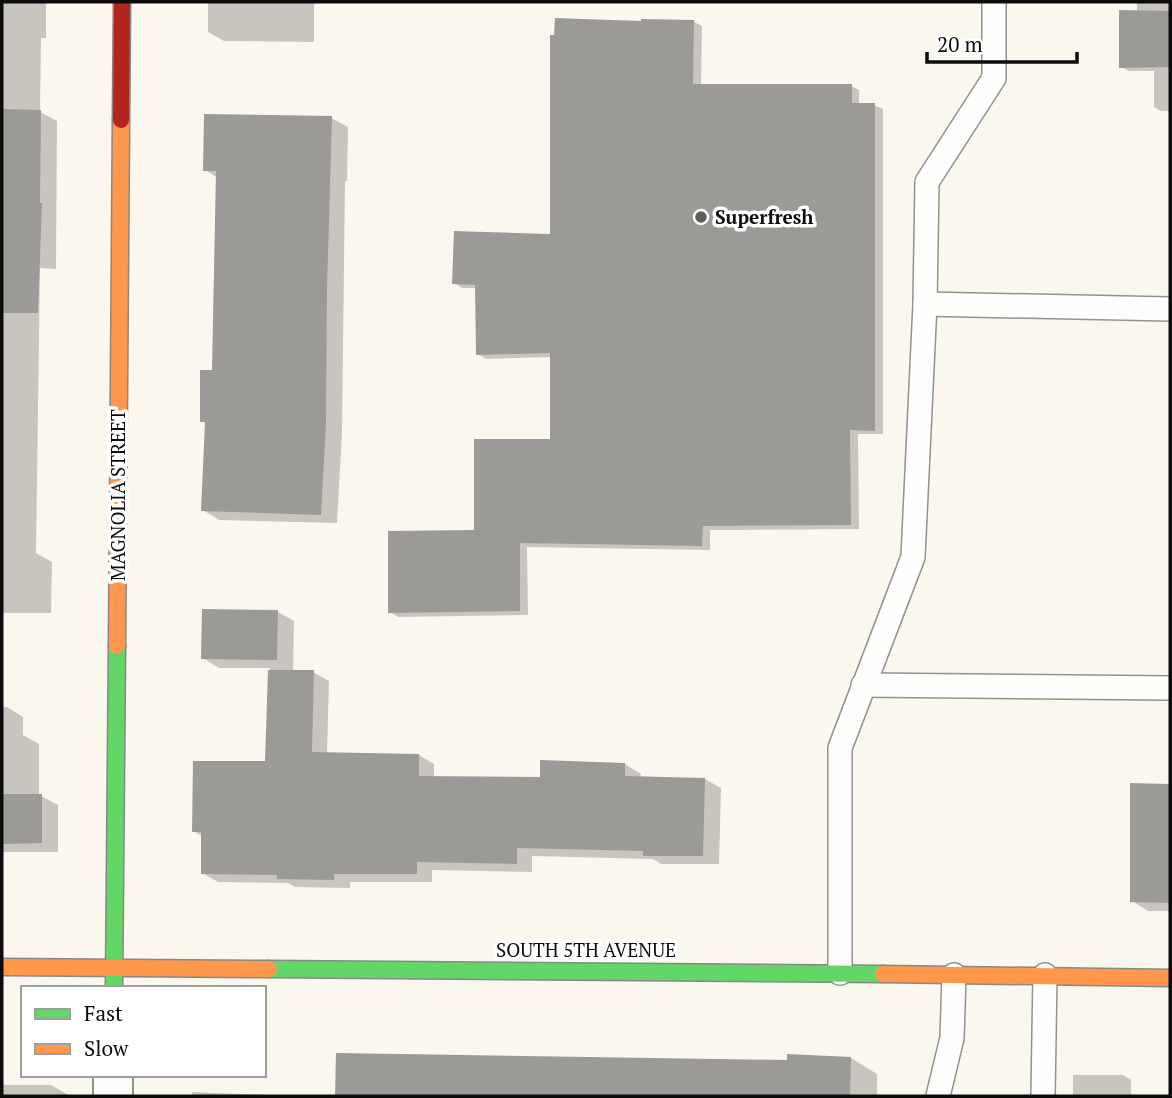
<svg xmlns="http://www.w3.org/2000/svg" width="1172" height="1098" font-family="'PT Serif',serif">
  <style>
    .shadow { fill: #0003 }
    .building { fill: #9c9a96 }
    .lines { fill: none; stroke-linecap: round; stroke-linejoin: round }
    .lane-casing { stroke: #93928e; stroke-width: 26 }
    .street-casing { stroke: #93928e; stroke-width: 42 }
    .fast-casing { stroke: #8a8885; stroke-width: 19 }
    .slow-casing { stroke: #8a8885; stroke-width: 19 }
    .jam-casing { stroke: #8a8885; stroke-width: 19 }
    .lane { stroke: #fefefd; stroke-width: 23 }
    .street { stroke: #fefefd; stroke-width: 38 }
    .fast { stroke: #63d668; stroke-width: 16 }
    .slow { stroke: #ff974d; stroke-width: 16 }
    .jam { stroke: #b3261e; stroke-width: 16 }
    .poi-dot { fill: #5f5e5b; stroke: #fff; stroke-width: 2.5 }
    .labels { text-anchor: middle; stroke-width: 7; stroke-linejoin: round; paint-order: stroke }
    .poi-label { font-size: 19px; font-weight: bold; fill: #0c0c0c; stroke: #fff; text-anchor: start }
    .street-label { font-size: 19px; fill: #0c0c0c; stroke: #fff }
  </style>
  <rect width="100%" height="100%" fill="#faf7ef"/>
  <g class="shadow">
    <path d="M 2,2 L 46,2 L 46,38 L 41,38 L 40,112 L 57,121 L 56,269 L 40,268 L 36,553 L 52,562 L 51,613 L 2,613 Z"/>
    <path d="M 208,2 L 314,2 L 314,42 L 224,41 L 208,32 Z"/>
    <path d="M 1137,2 L 1170,2 L 1170,111 L 1161,111 L 1154,107 L 1154,71 L 1129,71 L 1121,67 L 1137,12 Z"/>
    <path d="M 694,22 L 702,26 L 701,85 L 851,86 L 859,90 L 859,105 L 874,105 L 883,109 L 883,434 L 858,434 L 859,529 L 710,530 L 710,550 L 527,547 L 528,615 L 398,617 L 390,612 L 475,531 L 552,441 L 552,357 L 486,359 L 478,354 L 477,288 L 462,288 L 454,283 L 552,236 Z"/>
    <path d="M 331,118 L 348,127 L 347,181 L 345,181 L 342,432 L 337,523 L 219,520 L 203,510 L 206,424 L 202,421 L 214,371 L 218,178 L 205,170 Z"/>
    <path d="M 203,611 L 278,612 L 294,621 L 293,672 L 313,672 L 329,681 L 327,754 L 419,755 L 434,764 L 434,778 L 541,779 L 625,764 L 641,774 L 640,778 L 705,779 L 721,788 L 719,864 L 661,864 L 653,859 L 532,856 L 532,872 L 432,870 L 432,882 L 350,882 L 350,888 L 295,887 L 288,883 L 218,882 L 202,873 L 202,836 L 193,831 L 267,763 L 270,668 L 219,668 L 203,658 Z"/>
    <path d="M 2,707 L 7,707 L 23,717 L 23,735 L 39,744 L 39,795 L 58,805 L 58,852 L 2,852 Z"/>
    <path d="M 1132,785 L 1170,785 L 1170,911 L 1148,911 L 1132,901 Z"/>
    <path d="M 338,1054 L 789,1062 L 851,1058 L 877,1074 L 877,1096 L 337,1096 Z"/>
    <path d="M 1073,1075 L 1123,1075 L 1131,1080 L 1131,1096 L 1073,1096 Z"/>
    <path d="M 2,1085 L 51,1085 L 70,1096 L 2,1096 Z"/>
    <path d="M 192,1092 L 289,1096 L 192,1096 Z"/>
  </g>
  <g class="building">
    <path d="M 1119,10 L 1170,11 L 1170,67 L 1119,68 Z"/>
    <path d="M 555,18 L 641,21 L 641,19 L 694,20 L 693,84 L 852,84 L 852,103 L 875,103 L 875,431 L 850,430 L 851,525 L 703,526 L 702,546 L 520,543 L 520,611 L 388,613 L 388,531 L 474,530 L 474,439 L 550,439 L 550,353 L 476,355 L 475,285 L 452,284 L 454,231 L 550,234 L 550,35 L 554,35 Z"/>
    <path d="M 2,109 L 41,110 L 40,203 L 42,203 L 38,313 L 2,313 Z"/>
    <path d="M 204,114 L 332,116 L 327,290 L 326,422 L 321,515 L 201,511 L 205,422 L 200,422 L 200,370 L 212,370 L 216,171 L 203,171 Z"/>
    <path d="M 202,609 L 278,610 L 277,660 L 201,659 Z"/>
    <path d="M 268,670 L 314,670 L 312,752 L 419,754 L 419,776 L 540,777 L 540,760 L 625,763 L 625,776 L 705,778 L 703,856 L 643,856 L 643,851 L 517,848 L 517,864 L 417,862 L 417,874 L 334,874 L 334,880 L 277,879 L 277,875 L 201,874 L 201,832 L 192,832 L 193,761 L 265,761 Z"/>
    <path d="M 1130,783 L 1170,784 L 1170,903 L 1130,902 Z"/>
    <path d="M 2,794 L 42,794 L 42,843 L 2,844 Z"/>
    <path d="M 336,1053 L 787,1060 L 787,1054 L 851,1057 L 850,1096 L 335,1096 Z"/>
  </g>
  <g class="lines">
    <g class="lane-casing">
      <g id="lane">
        <path d="M 925,304 L 1170,309"/>
        <path d="M 863,685 L 1170,688"/>
        <path d="M 840,973 L 840,748 L 913,557 L 925,304 L 927,182 L 994,78 L 994,2"/>
        <path d="M 938,1096 L 952,1038 L 954,975"/>
        <path d="M 1043,1096 L 1045,975"/>
      </g>
    </g>
    <g class="street-casing">
      <path id="street" d="M 113,1096 L 113,1075"/>
    </g>
    <g class="fast-casing">
      <g id="fast">
        <path d="M 269,969 L 883,974"/>
        <path d="M 114,988 L 117,646"/>
      </g>
    </g>
    <g class="slow-casing">
      <g id="slow">
        <path d="M 117,646 L 121,120"/>
        <path d="M 2,967 L 269,969"/>
        <path d="M 883,974 L 1170,978"/>
      </g>
    </g>
    <g class="jam-casing">
      <path id="jam" d="M 121,120 L 122,2"/>
    </g>
    <use href="#lane" class="lane"/>
    <use href="#street" class="street"/>
    <use href="#fast" class="fast"/>
    <use href="#slow" class="slow"/>
    <use href="#jam" class="jam"/>
  </g>
  <circle class="poi-dot" cx="701" cy="217" r="7"/>
  <g class="labels">
    <g class="poi-label">
      <text x="715" y="224">Superfresh</text>
    </g>
    <g class="street-label">
      <text transform="translate(118 495) rotate(-90)" y="7">MAGNOLIA STREET</text>
      <text x="586" y="957">SOUTH 5TH AVENUE</text>
    </g>
  </g>
  <rect width="1172" height="1098" fill="none" stroke="#0c0c0c" stroke-width="7"/>
  <rect x="21" y="986" width="245" height="91" fill="#ffffff" stroke="#9e9e9e" stroke-width="2"/>
  <rect x="35" y="1009" width="35" height="10" fill="#63d668" stroke="#9e9e9e" stroke-width="2"/>
  <text x="84" y="1021" font-size="21" fill="#0c0c0c">Fast</text>
  <rect x="35" y="1044" width="35" height="10" fill="#ff974d" stroke="#9e9e9e" stroke-width="2"/>
  <text x="84" y="1056" font-size="21" fill="#0c0c0c">Slow</text>
  <path d="M927 52v10h150v-10" fill="none" stroke="#0c0c0c" stroke-width="3.5"/>
  <text x="937" y="52" font-size="21" fill="#0c0c0c" stroke="#ffffff" stroke-width="5" paint-order="stroke">20 m</text>
</svg>
